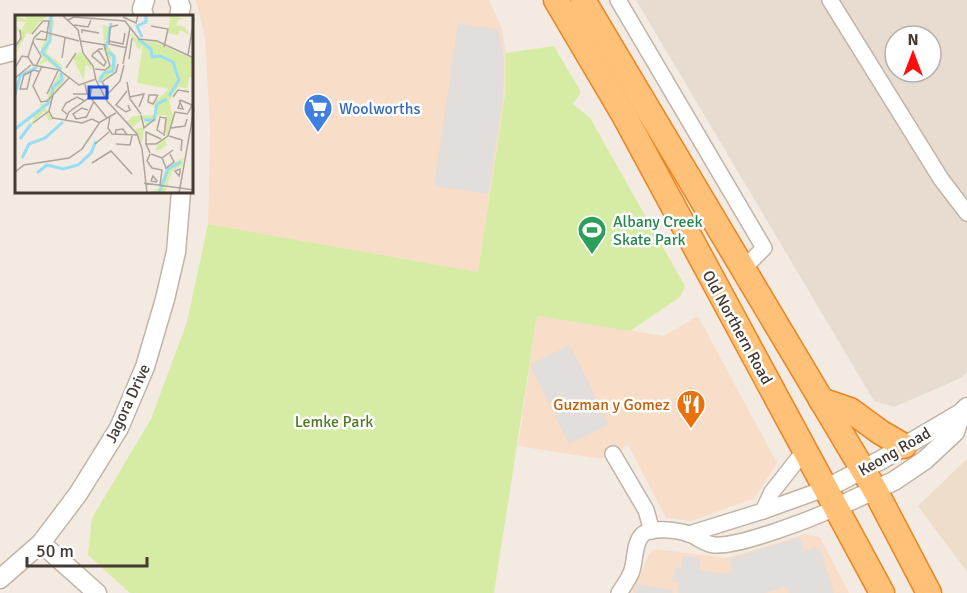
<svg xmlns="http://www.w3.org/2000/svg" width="967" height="593" font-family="Signika,sans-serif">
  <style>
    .residential { fill: #e7dccf; fill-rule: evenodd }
    .commercial { fill: #f8ddc9 }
    .education { fill: #eedec9 }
    .green { fill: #d6eca5 }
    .parking { fill: #e2dedb }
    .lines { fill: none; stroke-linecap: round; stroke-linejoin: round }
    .minor-casing { stroke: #c1b4a6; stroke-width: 18 }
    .tertiary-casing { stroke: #c1b4a6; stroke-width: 21 }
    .trunk-casing { stroke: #ec8422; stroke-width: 27 }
    .minor { stroke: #fff; stroke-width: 15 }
    .tertiary { stroke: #fff; stroke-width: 18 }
    .trunk { stroke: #ffc077; stroke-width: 24 }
    .labels { text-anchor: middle; stroke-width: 5; stroke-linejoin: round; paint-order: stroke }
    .shop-label { font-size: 16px; fill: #366cbe; stroke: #fff; text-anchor: start }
    .leisure-label { font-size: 16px; fill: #27864d; stroke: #fff; text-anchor: start }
    .street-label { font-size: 16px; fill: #443a32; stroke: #fff }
    .food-label { font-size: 16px; fill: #c56008; stroke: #fff; text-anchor: end }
    .park-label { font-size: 16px; fill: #507b20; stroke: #fff }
    .inset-river { fill: none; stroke: #96ddf7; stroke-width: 3 }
    .inset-road { fill: none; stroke: #ada49b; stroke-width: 1.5 }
    .view { fill: #1d4ed8; fill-opacity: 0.15; stroke: #1d4ed8; stroke-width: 3 }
    .inset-edge { fill: none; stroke: #443a32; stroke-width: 3 }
  </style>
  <rect width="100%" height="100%" fill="#f3ebe1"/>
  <path class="residential" d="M 636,0 L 967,0 L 967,372 L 961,378 L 894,407 L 874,401 ZM 895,36 L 931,36 L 931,72 L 895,72 Z"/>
  <g class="commercial">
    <path d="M 196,0 L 489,0 L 502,29 L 506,53 L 506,88 L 478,272 L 208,224 L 210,131 L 205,37 Z"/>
    <path d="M 537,316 L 664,336 L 698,316 L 777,463 L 755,498 L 691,521 L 666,518 L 628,445 L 601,459 L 518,446 Z"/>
    <path d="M 805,534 L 820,537 L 849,593 L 630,593 L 632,580 L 638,578 L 649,555 L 654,549 L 727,558 Z"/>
  </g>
  <path class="education" d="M 967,459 L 967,572 L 918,506 Z"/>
  <path class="green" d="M 554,46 L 581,92 L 573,104 L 590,118 L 685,286 L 680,297 L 630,331 L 537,316 L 494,593 L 130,593 L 88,555 L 92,518 L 151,419 L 187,322 L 208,224 L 478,272 L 506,88 L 506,53 Z"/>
  <g class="parking">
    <path d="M 458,24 L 498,29 L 504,58 L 503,99 L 488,194 L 434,186 Z"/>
    <path d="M 570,345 L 609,424 L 569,444 L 530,365 Z"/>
    <path d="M 800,537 L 804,551 L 819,546 L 834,593 L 789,593 L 787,586 L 765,593 L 678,593 L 679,583 L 672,582 L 675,567 L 681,568 L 683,556 L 701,558 L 699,570 L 724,574 L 732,572 L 729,559 Z"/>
    <path d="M 636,584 L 673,590 L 672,593 L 634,593 Z"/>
  </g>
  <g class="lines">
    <g class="minor-casing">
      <g id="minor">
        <path d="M 618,0 L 764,248 L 743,269"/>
        <path d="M 830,0 L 941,179 L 967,213"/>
        <path d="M 0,56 L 16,52"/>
        <path d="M 613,454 L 646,510 L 652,531"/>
        <path d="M 763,511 L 772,492 L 805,450"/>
        <path d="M 689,534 L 763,511 L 827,488"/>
        <path d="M 619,593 C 623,587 628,580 631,573 C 636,562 633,543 643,534 C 653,527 678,530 689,534 C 698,537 704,544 714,545 C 739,547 812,519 837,507"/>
      </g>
    </g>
    <g class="tertiary-casing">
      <g id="tertiary">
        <path d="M 178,0 L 181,7 L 179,16"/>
        <path d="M 144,16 L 142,9 L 145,0"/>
        <path d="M 827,488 L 881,460 L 961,413 L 967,407"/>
        <path d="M 837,507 L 894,481 L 925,460 L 955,432 L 961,413"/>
        <path d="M 41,543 L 97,593"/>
        <path d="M 0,579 L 41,543 L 78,494 L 119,428 L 145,367 L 165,299 L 176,252 L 181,192"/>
      </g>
    </g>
    <g class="trunk-casing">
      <g id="trunk">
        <path d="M 556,0 L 625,117 L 882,593"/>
        <path d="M 583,0 L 875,490 L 929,593"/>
        <path d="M 821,400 L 850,410 L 880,432 L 904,446"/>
      </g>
    </g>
    <use href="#minor" class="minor"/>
    <use href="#tertiary" class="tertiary"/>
    <use href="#trunk" class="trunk"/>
  </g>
  <defs>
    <g id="supermarket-pin" transform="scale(1.5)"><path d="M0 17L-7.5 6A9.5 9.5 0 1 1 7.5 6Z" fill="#3f7fe0" stroke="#fff"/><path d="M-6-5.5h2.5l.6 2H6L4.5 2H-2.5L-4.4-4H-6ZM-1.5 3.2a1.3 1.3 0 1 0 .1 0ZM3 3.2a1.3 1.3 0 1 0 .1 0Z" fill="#fff"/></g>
    <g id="stadium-pin" transform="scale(1.5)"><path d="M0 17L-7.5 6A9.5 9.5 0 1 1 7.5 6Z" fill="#2e9e5b" stroke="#fff"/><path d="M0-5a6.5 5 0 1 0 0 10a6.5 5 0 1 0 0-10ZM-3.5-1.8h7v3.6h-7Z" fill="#fff"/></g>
    <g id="restaurant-pin" transform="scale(1.5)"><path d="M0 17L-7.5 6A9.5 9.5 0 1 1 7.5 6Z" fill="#e8710a" stroke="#fff"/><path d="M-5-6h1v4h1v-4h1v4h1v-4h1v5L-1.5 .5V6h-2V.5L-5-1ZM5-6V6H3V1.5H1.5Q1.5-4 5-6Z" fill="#fff"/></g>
  </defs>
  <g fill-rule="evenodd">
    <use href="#supermarket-pin" x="318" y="108"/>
    <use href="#stadium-pin" x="592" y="230"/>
    <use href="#restaurant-pin" x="691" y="404"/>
  </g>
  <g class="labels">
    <g class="shop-label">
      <text x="339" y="114">Woolworths</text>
    </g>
    <g class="leisure-label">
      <text x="613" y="227">Albany Creek<tspan x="613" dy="18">Skate Park</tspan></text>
    </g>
    <g class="street-label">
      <text transform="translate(738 327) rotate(61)" y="6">Old Northern Road</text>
      <text transform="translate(127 403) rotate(-65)" y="6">Jagora Drive</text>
      <text transform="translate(894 451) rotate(-30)" y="6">Keong Road</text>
    </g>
    <g class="food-label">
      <text x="670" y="410">Guzman y Gomez</text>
    </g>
    <g class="park-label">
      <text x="334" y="427">Lemke Park</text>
    </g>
  </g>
  <g transform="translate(15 15)">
    <rect width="178" height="178" fill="#f3ebe1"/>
    <path d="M 0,0 L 12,5 L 10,2 L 16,0 L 37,0 L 39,8 L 32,39 L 47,50 L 47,57 L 32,46 L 23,50 L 28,44 L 26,33 L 35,17 L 34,1 L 24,7 L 15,20 L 12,18 L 0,40 L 6,20 L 0,12 L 11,16 L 7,13 L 11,7 L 0,6 ZM 155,0 L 172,4 L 163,5 L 161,10 L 170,12 L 175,20 L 165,15 L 163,20 L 153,18 ZM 88,9 L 95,13 L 90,26 L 102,44 L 100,56 L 84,68 L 83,62 L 98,48 L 89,35 ZM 114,18 L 123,25 L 140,27 L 178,44 L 178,62 L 174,62 L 172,76 L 167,78 L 172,73 L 163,72 L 154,86 L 158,101 L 150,126 L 152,130 L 141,137 L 142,130 L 151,121 L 151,100 L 144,100 L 129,113 L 127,128 L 120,114 L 129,112 L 132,106 L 126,105 L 118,112 L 111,107 L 118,101 L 139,100 L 139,87 L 154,74 L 122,68 L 128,28 L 124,35 ZM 65,37 L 76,48 L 76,56 L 73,50 L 70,51 L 69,66 L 58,43 ZM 45,57 L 51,62 L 30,93 L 38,104 L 34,106 L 29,96 L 14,115 L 12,114 L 20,103 L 15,103 L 13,108 L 12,102 L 20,99 L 27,93 L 25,89 L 32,88 L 33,79 ZM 169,142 L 167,151 L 157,156 L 150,178 L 133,178 L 144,173 L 151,153 Z" fill="#d6eca5"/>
    <path class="inset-river" d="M 36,0 L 35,26 L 27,37 L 46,55M 127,22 L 122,11 L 131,7 L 131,0M 123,24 L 136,34 L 137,42 L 145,41 L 158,47 L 164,65 L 154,81M 91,34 L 96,8M 84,67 L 89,58 L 98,56 L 99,41 L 93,37M 0,80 L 5,61 L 22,52M 37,80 L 38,72 L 47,65 L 46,58M 129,105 L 139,105 L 142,89 L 152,84M 0,114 L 36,86M 5,124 L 16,109M 7,143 L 14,129 L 30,123 L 48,107M 22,158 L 32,150 L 48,154 L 63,150 L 76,138 L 81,126M 144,178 L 153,154 L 166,147"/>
    <path class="inset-road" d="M 47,0 L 63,15 L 68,38 L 78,51 L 81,65 L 92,86 L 122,119 L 127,134 L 132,178M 108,2 L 121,8 L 123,0M 53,5 L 59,2 L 110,6 L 124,24 L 142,26 L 179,43M 59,10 L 73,12 L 76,5M 103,10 L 95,12 L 94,29 L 112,33M 136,11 L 153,14 L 149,32M 67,18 L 67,15 L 84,18M 17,19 L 28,6 L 34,6 L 31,25 L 21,24M 66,26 L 91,30M 94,26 L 108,29 L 110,18M 18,27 L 26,41 L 21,51M 0,32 L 6,23 L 5,15M 83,35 L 91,47 L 89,51 L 77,41 L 78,39 L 83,35 L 84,34 L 88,34M 173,40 L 179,3M 13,42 L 18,50 L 44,55 L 64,70 L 81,64M 13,42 L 19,23 L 26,16 L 64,26M 47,43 L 50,23M 114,44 L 117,23M 108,49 L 115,13M 27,51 L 18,71 L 26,87 L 32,86 L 54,63M 0,53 L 7,41 L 13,42M 51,53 L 61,38M 80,54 L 90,55 L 95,51 L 89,30M 16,57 L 12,74 L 5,74 L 9,60 L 19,55 L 25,57M 0,63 L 16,50M 112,67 L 115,84 L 126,99M 112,76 L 101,90 L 111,97 L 115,95 L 113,90M 94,78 L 87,67 L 101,57 L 103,49M 32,79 L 43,56M 58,79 L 72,79 L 70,69M 143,80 L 134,80 L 133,87 L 138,89 L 143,80M 91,81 L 105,66 L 109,50M 75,82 L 92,103M 114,82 L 129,79 L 124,92M 158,82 L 163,75 L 174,77M 164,85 L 168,94 L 163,93 L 165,88M 165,85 L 177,90 L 173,98M 52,99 L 47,95 L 51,88 L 62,82 L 70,86M 126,100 L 129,113 L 140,104M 95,101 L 93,113 L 97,119 L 122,120M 71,102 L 61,104 L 58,99 L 67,93 L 73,95M 38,103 L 67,108 L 77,104 L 85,108M 71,103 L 79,86M 38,104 L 34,96 L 38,80M 50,106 L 54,97 L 75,82 L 77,72M 18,108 L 34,96M 156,113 L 170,111 L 172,104M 148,119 L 142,115 L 145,102 L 151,103 L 149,121M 100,120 L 101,115 L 108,114 L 112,120M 153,121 L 160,97 L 173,99M 154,121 L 167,125 L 166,136M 80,129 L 94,117M 101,129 L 115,130 L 117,121M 131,129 L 131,117 L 146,124M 135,138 L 131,129 L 141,129 L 153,121M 135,139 L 132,146 L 137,153 L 147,155 L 145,170M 136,139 L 147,143 L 158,135M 147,143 L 151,153 L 159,147 L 155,139M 77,148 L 96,136 L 117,159M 165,154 L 165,158 L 164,161 L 160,156 ZM 0,157 L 9,150 L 54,143 L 67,134 L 85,107 L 101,98M 138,161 L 142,166 L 141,167 L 136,166 ZM 129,168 L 179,175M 164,178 L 179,94"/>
    <path class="view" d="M 74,72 L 92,72 L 92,83 L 74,83 Z"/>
    <rect width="178" height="178" class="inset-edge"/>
  </g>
  <g transform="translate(913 54)"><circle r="28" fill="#ffffff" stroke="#b4b0ad" stroke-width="1.5"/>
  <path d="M0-4.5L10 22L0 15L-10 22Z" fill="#ff0d0c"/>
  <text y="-9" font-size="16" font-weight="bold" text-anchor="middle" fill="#443a32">N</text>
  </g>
  <path d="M27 557v9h120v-9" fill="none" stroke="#443a32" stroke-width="3"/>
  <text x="36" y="557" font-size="18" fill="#443a32" stroke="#ffffff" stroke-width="4.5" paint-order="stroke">50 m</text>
</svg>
